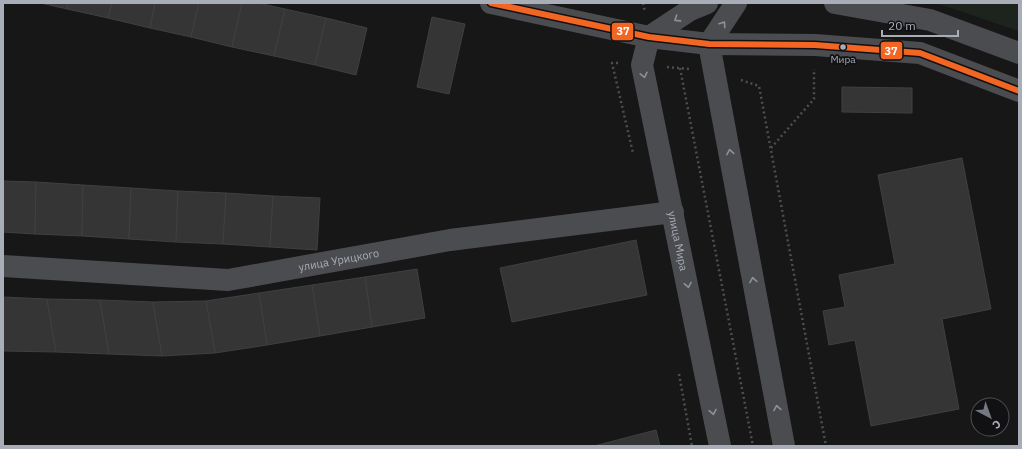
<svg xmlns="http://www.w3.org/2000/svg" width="1022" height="449" font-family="'IBM Plex Sans',sans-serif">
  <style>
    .green { fill: #1d241e }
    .building { fill: #353536; stroke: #3f4043 }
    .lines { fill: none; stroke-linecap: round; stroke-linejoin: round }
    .path { stroke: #4d4e52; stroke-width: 2.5; stroke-dasharray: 2 3; stroke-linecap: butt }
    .minor { stroke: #4b4c50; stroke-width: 22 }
    .tertiary { stroke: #4b4c50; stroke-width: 22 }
    .bus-1-casing { stroke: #111113; stroke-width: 9 }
    .bus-1 { stroke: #f26522; stroke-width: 6 }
    .oneway { stroke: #8c9099 }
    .bus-dot { fill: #a8adb8; stroke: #111113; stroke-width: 1.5 }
    .labels { text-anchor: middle; stroke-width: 3.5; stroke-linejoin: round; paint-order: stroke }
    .bus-label { font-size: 10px; fill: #a8adb8; stroke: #111113 }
    .street-label { font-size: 11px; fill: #a8adb8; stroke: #111113 }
    .line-badge { stroke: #111113; stroke-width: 1.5 }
    .badge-label { font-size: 11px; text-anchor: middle; font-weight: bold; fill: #fff }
  </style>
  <rect width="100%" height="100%" fill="#171717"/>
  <path class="green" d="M 936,3 L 1019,3 L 1019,31 Z"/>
  <g class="building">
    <path d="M 41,3 L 68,3 L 67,9 Z"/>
    <path d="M 68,3 L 112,3 L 108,18 L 67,9 Z"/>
    <path d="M 112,3 L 155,3 L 150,28 L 108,18 Z"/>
    <path d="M 155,3 L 199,3 L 191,37 L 150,28 Z"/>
    <path d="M 199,3 L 242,3 L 232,47 L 191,37 Z"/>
    <path d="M 242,3 L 258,3 L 285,9 L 274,56 L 232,47 Z"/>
    <path d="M 285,9 L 326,18 L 315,65 L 274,56 Z"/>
    <path d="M 432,17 L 465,24 L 449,94 L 417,87 Z"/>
    <path d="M 326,18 L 367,28 L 356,75 L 315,65 Z"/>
    <path d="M 842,87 L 912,88 L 912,113 L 842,112 Z"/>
    <path d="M 962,158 L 991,309 L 942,319 L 959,409 L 871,426 L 855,340 L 829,345 L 823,311 L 845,307 L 839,275 L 895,264 L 878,175 Z"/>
    <path d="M 3,181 L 36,182 L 35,234 L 3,232 Z"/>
    <path d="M 36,182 L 83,185 L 82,236 L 35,234 Z"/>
    <path d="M 83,185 L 131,188 L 129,239 L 82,236 Z"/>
    <path d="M 131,188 L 178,191 L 176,242 L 129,239 Z"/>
    <path d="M 178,191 L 226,193 L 223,244 L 176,242 Z"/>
    <path d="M 226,193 L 273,196 L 270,247 L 223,244 Z"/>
    <path d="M 273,196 L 320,198 L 317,250 L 270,247 Z"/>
    <path d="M 636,240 L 647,295 L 512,322 L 500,268 Z"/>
    <path d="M 417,269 L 425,318 L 372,327 L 365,277 Z"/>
    <path d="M 365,277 L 372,327 L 320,336 L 312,285 Z"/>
    <path d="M 312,285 L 320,336 L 267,345 L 259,293 Z"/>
    <path d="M 259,293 L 267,345 L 215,353 L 206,301 Z"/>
    <path d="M 3,297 L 47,299 L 56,352 L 3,351 Z"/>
    <path d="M 47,299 L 100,300 L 109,354 L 56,352 Z"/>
    <path d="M 100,300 L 153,302 L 162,356 L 109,354 Z"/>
    <path d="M 206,301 L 215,353 L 162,356 L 153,302 Z"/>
    <path d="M 656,430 L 660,446 L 594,446 Z"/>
  </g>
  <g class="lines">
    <g class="path">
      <path d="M 643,3 L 645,12"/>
      <path d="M 618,63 L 612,63 L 633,153"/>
      <path d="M 667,67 L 689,69"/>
      <path d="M 680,68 L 753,446"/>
      <path d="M 741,80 L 759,86 L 826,446"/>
      <path d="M 771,148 L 814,99 L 814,69"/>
      <path d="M 679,374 L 692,446"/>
    </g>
    <g class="minor">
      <path id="s1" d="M 707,3 L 690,10 L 649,37 L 642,65 L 720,446"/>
      <path d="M 736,3 L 709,44 L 784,446"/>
      <path id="s2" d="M 3,266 L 228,280 L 450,240 L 673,212"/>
    </g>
    <g class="tertiary">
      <path d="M 491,3 L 649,37 L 709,44 L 815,45 L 920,53 L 1019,91"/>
      <path d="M 835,3 L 930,20 L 1019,53"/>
    </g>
    <g class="bus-1-casing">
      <path id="bus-1" d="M 491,3 L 649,37 L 709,44 L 815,45 L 920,53 L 1019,91"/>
    </g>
    <use href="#bus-1" class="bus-1"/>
  </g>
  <defs><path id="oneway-chevron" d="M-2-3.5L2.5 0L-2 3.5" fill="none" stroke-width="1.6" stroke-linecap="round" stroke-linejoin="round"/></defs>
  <g class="oneway">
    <use href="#oneway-chevron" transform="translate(677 19) rotate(147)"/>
    <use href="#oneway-chevron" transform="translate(723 24) rotate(-57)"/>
    <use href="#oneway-chevron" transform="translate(644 75) rotate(78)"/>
    <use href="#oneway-chevron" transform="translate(730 152) rotate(-100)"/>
    <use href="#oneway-chevron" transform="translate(753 280) rotate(-100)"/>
    <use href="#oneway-chevron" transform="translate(688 285) rotate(79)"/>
    <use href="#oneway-chevron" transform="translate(777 408) rotate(-100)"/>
    <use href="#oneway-chevron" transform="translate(713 412) rotate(79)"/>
  </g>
  <circle class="bus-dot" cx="843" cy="47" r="3.5"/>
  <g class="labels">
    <g class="bus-label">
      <text x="843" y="63">Мира</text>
    </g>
    <g class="street-label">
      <text dy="4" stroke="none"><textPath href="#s1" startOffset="276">улица Мира</textPath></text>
      <text dy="4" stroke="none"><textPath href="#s2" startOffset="338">улица Урицкого</textPath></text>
    </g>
  </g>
  <g class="line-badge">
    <rect x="611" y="22" width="23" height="19" rx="4" fill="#f26522"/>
    <rect x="880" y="41" width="23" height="19" rx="4" fill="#f26522"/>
  </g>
  <g class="badge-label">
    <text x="623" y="35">37</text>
    <text x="891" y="55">37</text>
  </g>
  <rect width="1022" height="449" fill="none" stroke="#a8adb8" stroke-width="8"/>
  <g transform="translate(990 417) rotate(139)"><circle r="19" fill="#111113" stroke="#4d4f55"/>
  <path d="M0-3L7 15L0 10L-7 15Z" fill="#757880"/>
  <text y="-6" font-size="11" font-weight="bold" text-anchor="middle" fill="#a8adb8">С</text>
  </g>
  <path d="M882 30v6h76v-6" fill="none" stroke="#a8adb8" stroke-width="2"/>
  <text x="888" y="30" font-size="12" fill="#a8adb8" stroke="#111113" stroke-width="3" paint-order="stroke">20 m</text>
</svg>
